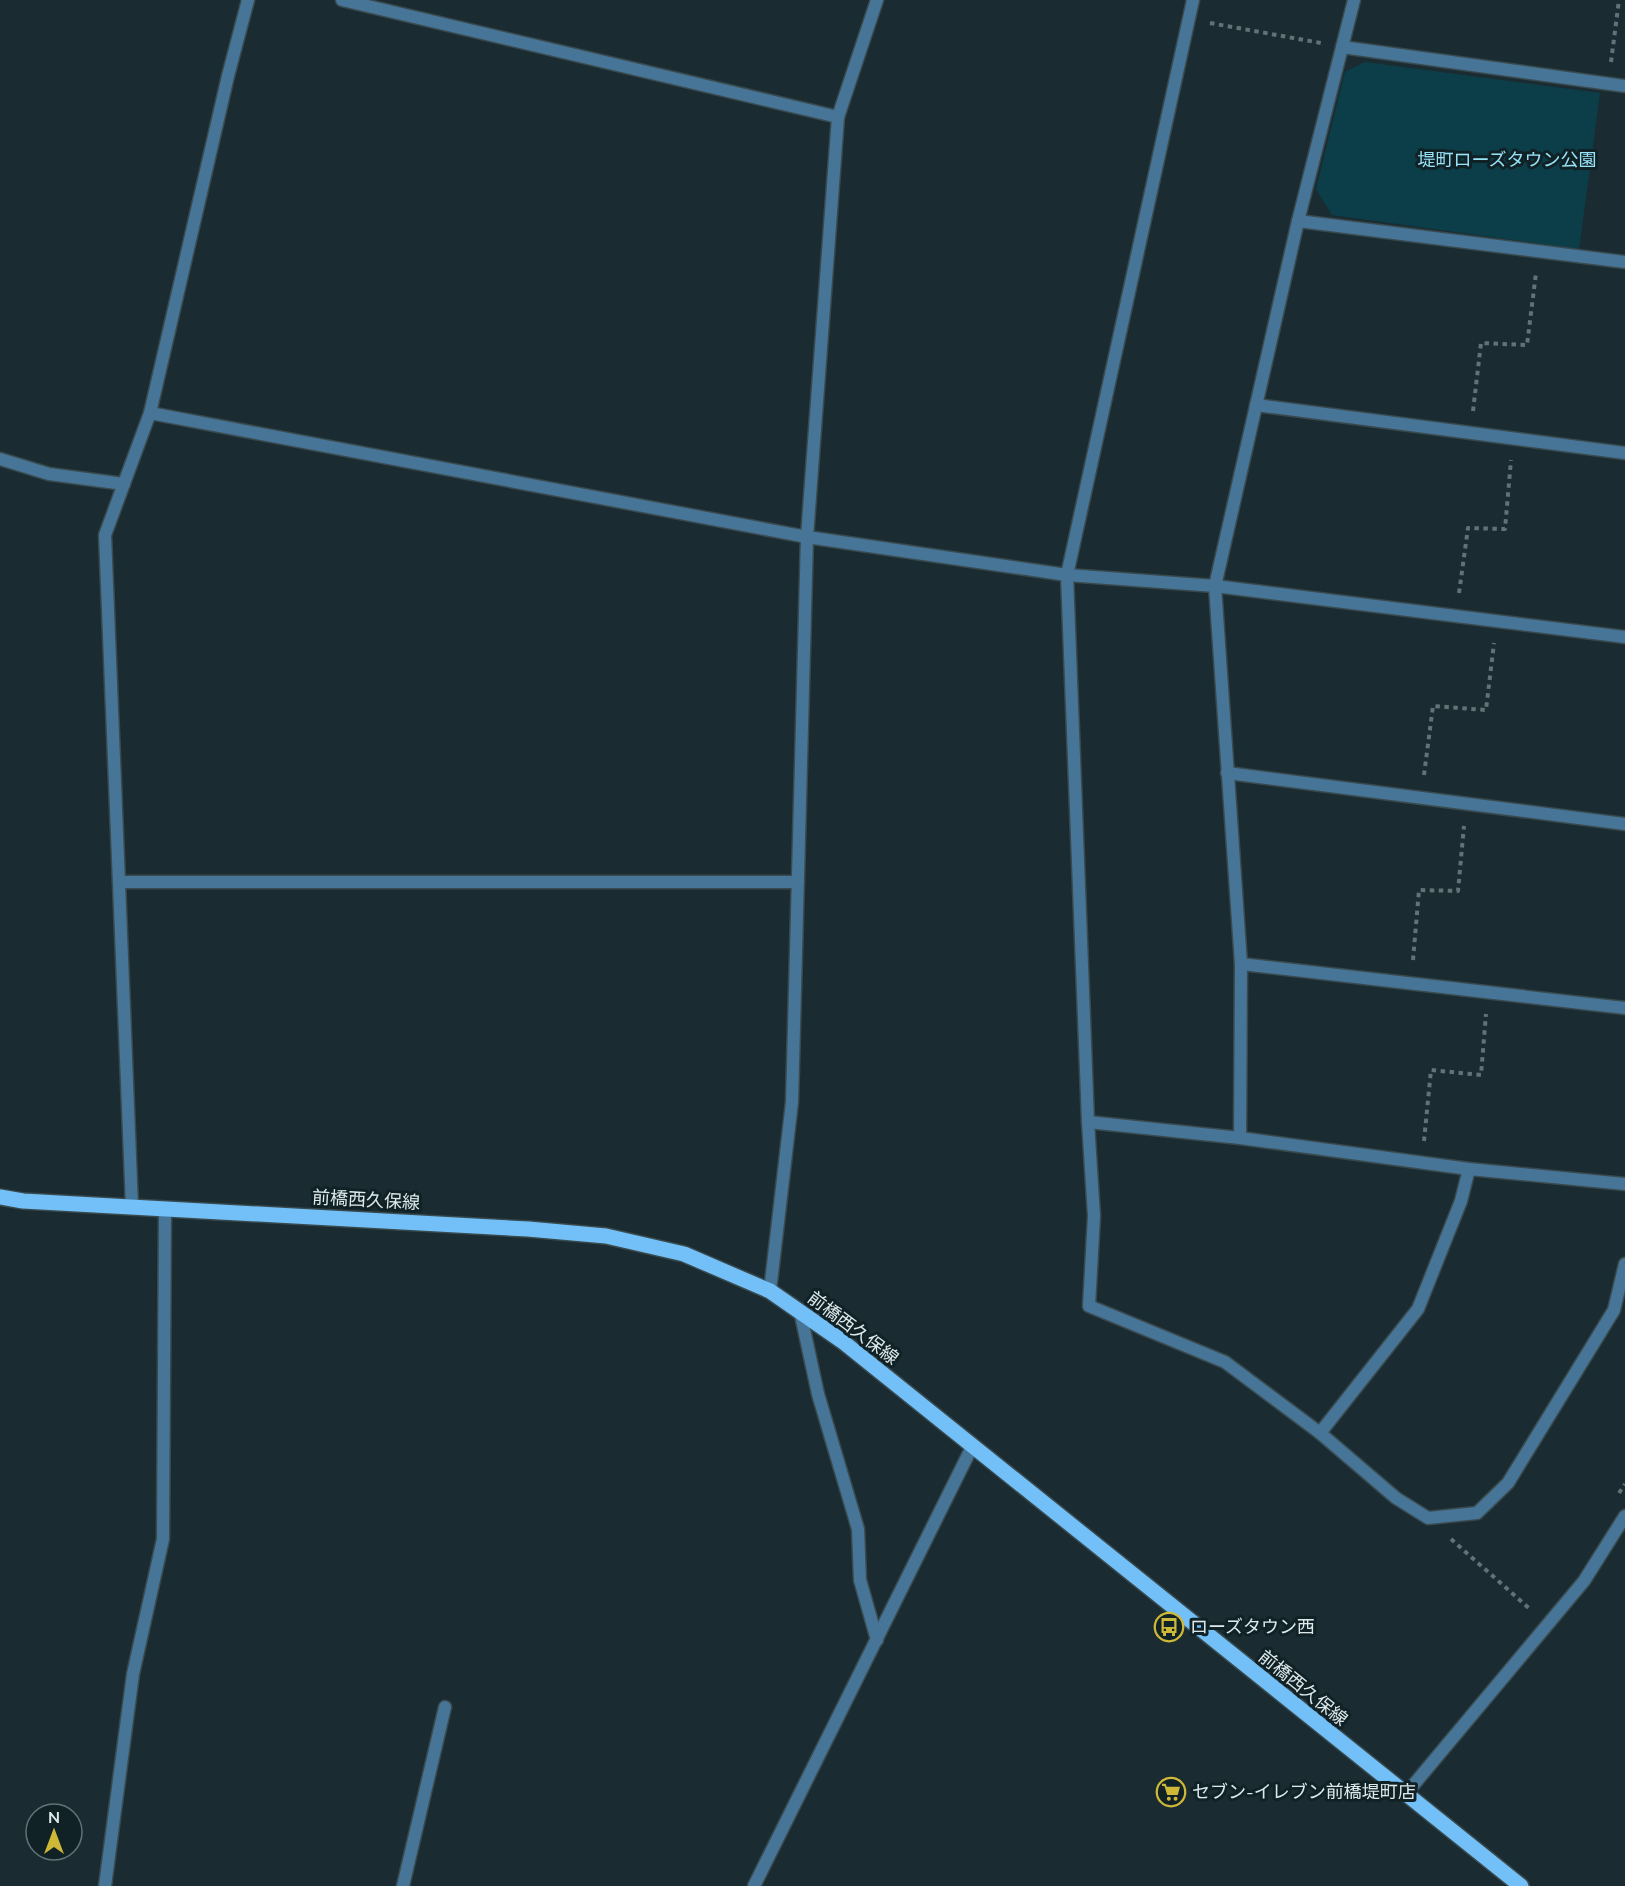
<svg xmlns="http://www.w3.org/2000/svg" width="1625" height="1886" font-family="Mulish,'Noto Sans JP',sans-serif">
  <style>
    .green { fill: #0c3e4a }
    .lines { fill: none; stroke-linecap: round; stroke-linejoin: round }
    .service-casing { stroke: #394a4f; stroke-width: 15 }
    .minor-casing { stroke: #394a4f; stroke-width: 15 }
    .tertiary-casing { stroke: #394a4f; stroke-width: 15 }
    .primary-casing { stroke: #394a4f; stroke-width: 18 }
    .path { stroke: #627276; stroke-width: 4; stroke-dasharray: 4.5 4.5; stroke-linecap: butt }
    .service { stroke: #477597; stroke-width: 12 }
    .minor { stroke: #477597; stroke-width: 12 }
    .tertiary { stroke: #477597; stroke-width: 12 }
    .primary { stroke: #72c0f7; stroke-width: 15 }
    .labels { text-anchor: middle; stroke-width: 6; stroke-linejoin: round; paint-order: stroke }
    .park-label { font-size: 18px; fill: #97e2f7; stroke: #112227 }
    .street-label { font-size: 18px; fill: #dde9ec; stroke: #112227 }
    .poi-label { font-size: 18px; fill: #dde9ec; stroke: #112227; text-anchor: start }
  </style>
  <rect width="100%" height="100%" fill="#1a2c31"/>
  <path class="green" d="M 1365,62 L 1600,93 L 1579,249 L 1332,215 L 1316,189 L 1345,72 Z"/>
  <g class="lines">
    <g class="service-casing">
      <g id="service">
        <path d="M 0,459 L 49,474 L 124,484"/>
        <path d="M 800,1311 L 818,1394 L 858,1529 L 860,1580 L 877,1640"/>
        <path d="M 403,1886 L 445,1707"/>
      </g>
    </g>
    <g class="minor-casing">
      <g id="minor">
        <path d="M 342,0 L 838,117"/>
        <path d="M 1193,0 L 1067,575 L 1088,1122 L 1094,1216 L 1089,1306 L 1225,1362 L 1320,1433 L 1396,1498 L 1428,1518 L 1477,1513 L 1508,1483 L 1614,1310 L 1625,1264"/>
        <path d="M 1342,47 L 1625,86"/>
        <path d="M 1298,221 L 1625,262"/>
        <path d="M 1256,405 L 1625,453"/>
        <path d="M 150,413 L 807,537 L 1067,575 L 1215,586 L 1625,637"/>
        <path d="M 1227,773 L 1625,824"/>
        <path d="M 119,882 L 798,882"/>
        <path d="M 1241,964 L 1625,1008"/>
        <path d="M 1088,1122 L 1240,1138 L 1469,1169 L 1625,1184"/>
        <path d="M 1240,1138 L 1241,964 L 1215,586 L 1298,221 L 1354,0"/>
        <path d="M 132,1207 L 105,535 L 150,413 L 228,76 L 248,0"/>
        <path d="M 770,1291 L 792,1102 L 807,537 L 838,117 L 877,0"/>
        <path d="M 1320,1433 L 1418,1309 L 1461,1201 L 1469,1169"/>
        <path d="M 105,1886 L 133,1674 L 163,1539 L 165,1209"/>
        <path d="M 754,1886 L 972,1447"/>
      </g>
    </g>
    <g class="tertiary-casing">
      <path id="tertiary" d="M 1405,1795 L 1584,1581 L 1625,1516"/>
    </g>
    <g class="primary-casing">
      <path id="primary" d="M 0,1197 L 23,1201 L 528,1229 L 606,1236 L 684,1254 L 770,1291 L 842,1341 L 1521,1886"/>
    </g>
    <g class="path">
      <path d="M 1210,23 L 1321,43"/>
      <path d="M 1611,62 L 1619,0"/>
      <path d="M 1473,411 L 1481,343 L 1527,345 L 1536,273"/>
      <path d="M 1459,593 L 1468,528 L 1505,529 L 1511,460"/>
      <path d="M 1424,775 L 1433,706 L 1486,710 L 1494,643"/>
      <path d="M 1413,960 L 1419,890 L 1458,891 L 1464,826"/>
      <path d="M 1424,1141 L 1431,1070 L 1481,1075 L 1486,1014"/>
      <path d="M 1619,1493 L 1625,1484"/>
      <path d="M 1451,1539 L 1531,1610"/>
    </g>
    <use href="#service" class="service"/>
    <use href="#minor" class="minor"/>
    <use href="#tertiary" class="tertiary"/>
    <use href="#primary" class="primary"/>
  </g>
  <defs>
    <g id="bus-ring" transform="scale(1.5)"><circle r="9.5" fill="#112227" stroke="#ceb837" stroke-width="1.5"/><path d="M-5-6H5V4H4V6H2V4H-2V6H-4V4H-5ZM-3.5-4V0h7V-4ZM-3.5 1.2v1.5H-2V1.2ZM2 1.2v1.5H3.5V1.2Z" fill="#ceb837"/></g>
    <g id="supermarket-ring" transform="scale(1.5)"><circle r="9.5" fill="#112227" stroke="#ceb837" stroke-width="1.5"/><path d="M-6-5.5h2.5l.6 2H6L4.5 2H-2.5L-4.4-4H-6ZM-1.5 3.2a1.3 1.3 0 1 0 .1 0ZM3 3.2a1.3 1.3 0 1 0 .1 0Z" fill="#ceb837"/></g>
  </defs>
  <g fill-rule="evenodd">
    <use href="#bus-ring" x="1169" y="1627"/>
    <use href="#supermarket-ring" x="1171" y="1792"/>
  </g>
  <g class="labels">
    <g class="park-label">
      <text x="1507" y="166">堤町ローズタウン公園</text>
    </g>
    <g class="street-label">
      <text transform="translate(366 1200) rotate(3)" y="6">前橋西久保線</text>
      <text transform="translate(853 1328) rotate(37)" y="6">前橋西久保線</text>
      <text transform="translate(1303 1688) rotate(39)" y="6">前橋西久保線</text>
    </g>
    <g class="poi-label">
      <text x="1190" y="1633">ローズタウン西</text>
      <text x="1192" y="1798">セブン-イレブン前橋堤町店</text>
    </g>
  </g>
  <g transform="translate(54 1832)"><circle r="28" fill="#112227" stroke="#637276" stroke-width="1.5"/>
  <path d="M0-4.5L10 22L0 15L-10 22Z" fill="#ceb837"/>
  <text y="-9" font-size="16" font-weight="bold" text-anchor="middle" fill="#dde9ec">N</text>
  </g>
</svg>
